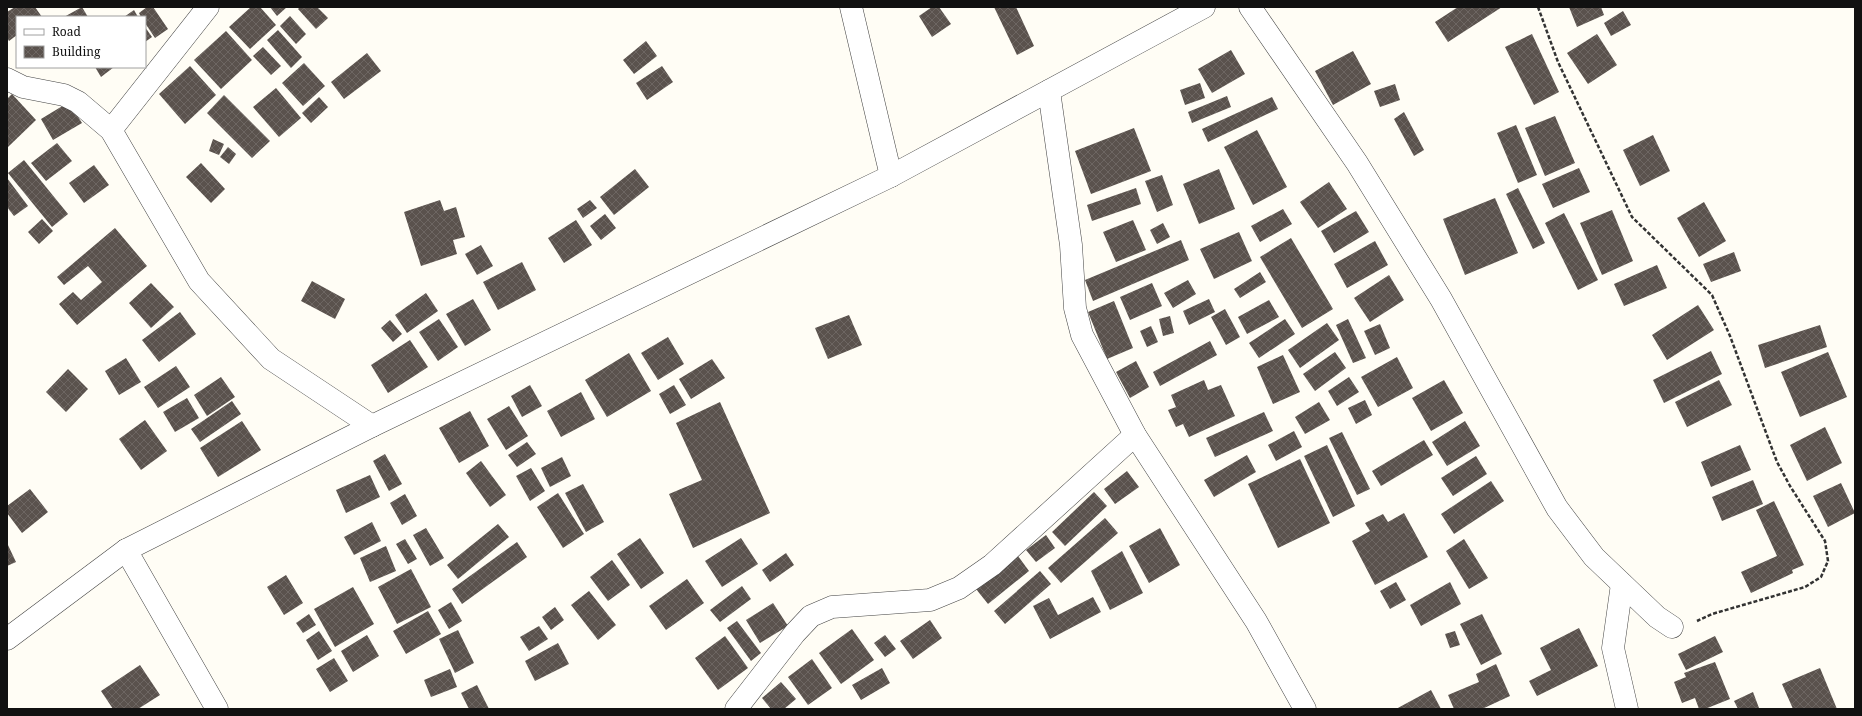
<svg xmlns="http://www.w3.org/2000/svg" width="1862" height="716" font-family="'Noto Serif',serif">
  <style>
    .building { fill: url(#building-cross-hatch) }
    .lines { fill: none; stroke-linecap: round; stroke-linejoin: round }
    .street-casing { stroke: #444; stroke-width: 23 }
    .path { stroke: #333; stroke-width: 2.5; stroke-dasharray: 4 2; stroke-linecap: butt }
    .street { stroke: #fff; stroke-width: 22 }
  </style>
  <defs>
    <pattern id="building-cross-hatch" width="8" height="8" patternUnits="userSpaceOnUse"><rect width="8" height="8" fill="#5a524d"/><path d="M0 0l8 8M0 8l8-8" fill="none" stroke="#6d6662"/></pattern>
  </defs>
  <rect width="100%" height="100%" fill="#fffdf5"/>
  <g class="building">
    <path d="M 15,7 L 35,7 L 42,17 L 17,17 L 17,35 L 9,41 L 7,38 L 7,12 Z"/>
    <path d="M 82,7 L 88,17 L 64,17 Z"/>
    <path d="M 147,7 L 153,7 L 168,29 L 155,38 L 145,23 L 145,17 L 141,17 L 139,13 Z"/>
    <path d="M 251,7 L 260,7 L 276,25 L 250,49 L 229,27 Z"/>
    <path d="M 270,7 L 287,7 L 277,16 Z"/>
    <path d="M 300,7 L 317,7 L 328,18 L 316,29 L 298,9 Z"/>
    <path d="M 932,7 L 939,7 L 951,24 L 932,37 L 919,16 Z"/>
    <path d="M 994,7 L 1016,7 L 1034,46 L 1017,55 Z"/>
    <path d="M 1458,7 L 1502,7 L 1448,42 L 1435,22 Z"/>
    <path d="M 1569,7 L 1601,7 L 1604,15 L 1577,27 Z"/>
    <path d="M 134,10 L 138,17 L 124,17 Z"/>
    <path d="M 1623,11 L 1631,25 L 1611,36 L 1604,23 Z"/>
    <path d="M 290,16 L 306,34 L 296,44 L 280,26 Z"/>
    <path d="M 145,27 L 152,37 L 145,42 Z"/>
    <path d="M 278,30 L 302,57 L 291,68 L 267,40 Z"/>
    <path d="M 226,31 L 252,60 L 221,89 L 194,60 Z"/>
    <path d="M 1532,34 L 1559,92 L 1534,105 L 1505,47 Z"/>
    <path d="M 1597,34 L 1617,65 L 1588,84 L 1567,53 Z"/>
    <path d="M 646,41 L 657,56 L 634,74 L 623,60 Z"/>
    <path d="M 263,47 L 281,66 L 271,75 L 253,56 Z"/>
    <path d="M 1231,50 L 1245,74 L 1212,93 L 1198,69 Z"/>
    <path d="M 1353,51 L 1371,84 L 1333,105 L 1315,71 Z"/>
    <path d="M 367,53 L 381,71 L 344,99 L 331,82 Z"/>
    <path d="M 304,63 L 325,86 L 303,106 L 282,83 Z"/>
    <path d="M 190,66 L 216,95 L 185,124 L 159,94 Z"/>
    <path d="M 662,66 L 673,82 L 647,100 L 636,83 Z"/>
    <path d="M 95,67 L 114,67 L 101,77 Z"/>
    <path d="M 1200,83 L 1205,98 L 1185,105 L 1180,90 Z"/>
    <path d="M 1395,84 L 1400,100 L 1380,107 L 1374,91 Z"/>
    <path d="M 276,88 L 301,118 L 279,137 L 253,107 Z"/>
    <path d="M 12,94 L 36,120 L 8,147 L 7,145 L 7,99 Z"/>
    <path d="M 224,95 L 270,141 L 252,158 L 207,113 Z"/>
    <path d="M 1227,96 L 1231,107 L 1192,123 L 1188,112 Z"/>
    <path d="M 319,97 L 328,107 L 311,123 L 302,113 Z"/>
    <path d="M 1272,97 L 1278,109 L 1208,142 L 1202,129 Z"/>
    <path d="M 69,102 L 82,123 L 53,140 L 41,119 Z"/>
    <path d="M 1404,112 L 1424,150 L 1414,156 L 1394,119 Z"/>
    <path d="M 1555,116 L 1575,163 L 1545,176 L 1525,128 Z"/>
    <path d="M 1516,125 L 1537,175 L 1518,183 L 1497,133 Z"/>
    <path d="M 1134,128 L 1151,171 L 1091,194 L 1075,151 Z"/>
    <path d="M 1257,130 L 1287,187 L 1253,205 L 1224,147 Z"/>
    <path d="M 1653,135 L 1670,171 L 1640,186 L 1623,150 Z"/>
    <path d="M 213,139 L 224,144 L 219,155 L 209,151 Z"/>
    <path d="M 57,143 L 72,161 L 46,181 L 31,163 Z"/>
    <path d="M 228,147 L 236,154 L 229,164 L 220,157 Z"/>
    <path d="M 24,160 L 68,214 L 52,227 L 8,173 Z"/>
    <path d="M 201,163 L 225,189 L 211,203 L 186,177 Z"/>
    <path d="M 94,165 L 109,185 L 84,203 L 69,183 Z"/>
    <path d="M 1579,168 L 1590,192 L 1553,208 L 1542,184 Z"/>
    <path d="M 635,169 L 649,187 L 614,215 L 600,197 Z"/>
    <path d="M 1219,169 L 1235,209 L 1199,224 L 1183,184 Z"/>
    <path d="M 1162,175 L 1173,205 L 1157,212 L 1145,181 Z"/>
    <path d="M 7,178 L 28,206 L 14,216 L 7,207 Z"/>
    <path d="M 1329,182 L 1347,209 L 1318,228 L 1300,202 Z"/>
    <path d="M 1136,188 L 1141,204 L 1092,221 L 1087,205 Z"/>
    <path d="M 1518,188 L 1545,243 L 1533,249 L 1506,194 Z"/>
    <path d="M 1495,198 L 1518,253 L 1465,275 L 1443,219 Z"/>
    <path d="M 440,200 L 444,211 L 456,207 L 465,237 L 453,240 L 457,254 L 421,266 L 404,212 Z"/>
    <path d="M 590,200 L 597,208 L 583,218 L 577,209 Z"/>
    <path d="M 1704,202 L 1726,241 L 1699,257 L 1677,218 Z"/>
    <path d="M 1283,209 L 1292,224 L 1260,242 L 1251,226 Z"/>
    <path d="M 1612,210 L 1633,261 L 1602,275 L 1580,223 Z"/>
    <path d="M 1356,211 L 1369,232 L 1334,253 L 1321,231 Z"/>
    <path d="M 1564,213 L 1598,280 L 1578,290 L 1545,223 Z"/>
    <path d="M 605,214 L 616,228 L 601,240 L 590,226 Z"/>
    <path d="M 42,219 L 53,231 L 39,244 L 28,232 Z"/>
    <path d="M 576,220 L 592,245 L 564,263 L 548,238 Z"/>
    <path d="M 1133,220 L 1146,250 L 1116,262 L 1103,232 Z"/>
    <path d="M 1163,223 L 1170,237 L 1157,244 L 1150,230 Z"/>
    <path d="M 115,228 L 147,266 L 77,325 L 59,304 L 73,292 L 81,300 L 102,282 L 88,266 L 64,285 L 57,277 Z"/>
    <path d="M 1239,232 L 1252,261 L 1214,279 L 1200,249 Z"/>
    <path d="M 1291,238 L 1333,309 L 1302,328 L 1260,257 Z"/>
    <path d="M 1181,240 L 1189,260 L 1093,301 L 1085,280 Z"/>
    <path d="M 1375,241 L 1388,265 L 1347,288 L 1334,264 Z"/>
    <path d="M 481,245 L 493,266 L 477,275 L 465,254 Z"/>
    <path d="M 1734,252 L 1741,271 L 1711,282 L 1703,264 Z"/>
    <path d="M 522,262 L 536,290 L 498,310 L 483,282 Z"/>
    <path d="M 1657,265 L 1667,288 L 1624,306 L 1614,284 Z"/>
    <path d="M 1260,272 L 1266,282 L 1240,298 L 1234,289 Z"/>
    <path d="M 1389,275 L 1404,300 L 1370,322 L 1354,298 Z"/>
    <path d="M 1188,280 L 1196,294 L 1173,308 L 1164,293 Z"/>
    <path d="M 312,281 L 345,299 L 335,319 L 301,301 Z"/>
    <path d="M 151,283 L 174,307 L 151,328 L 129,303 Z"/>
    <path d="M 1152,283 L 1162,306 L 1130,320 L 1120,297 Z"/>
    <path d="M 426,293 L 438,311 L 407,333 L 395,315 Z"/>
    <path d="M 473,299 L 491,330 L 465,346 L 446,314 Z"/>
    <path d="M 1209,299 L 1215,312 L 1189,325 L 1183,311 Z"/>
    <path d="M 1269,300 L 1279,317 L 1247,334 L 1238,317 Z"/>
    <path d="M 1114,301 L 1133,348 L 1107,359 L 1088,312 Z"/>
    <path d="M 1698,305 L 1714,330 L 1667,360 L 1652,335 Z"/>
    <path d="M 1225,309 L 1240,337 L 1226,345 L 1211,317 Z"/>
    <path d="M 180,312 L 196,334 L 159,362 L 142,340 Z"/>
    <path d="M 849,315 L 862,345 L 828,359 L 815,328 Z"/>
    <path d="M 1170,316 L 1174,333 L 1163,336 L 1159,319 Z"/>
    <path d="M 439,319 L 458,347 L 438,361 L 419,332 Z"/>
    <path d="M 1285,319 L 1295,334 L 1259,358 L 1249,343 Z"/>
    <path d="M 1348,319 L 1366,358 L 1353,363 L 1336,325 Z"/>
    <path d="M 390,320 L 402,334 L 393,342 L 381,328 Z"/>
    <path d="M 1327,323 L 1339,340 L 1300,368 L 1288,350 Z"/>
    <path d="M 1380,324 L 1390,348 L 1375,355 L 1364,331 Z"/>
    <path d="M 1820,325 L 1827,347 L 1765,368 L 1758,345 Z"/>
    <path d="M 1151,326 L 1158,342 L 1147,347 L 1140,331 Z"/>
    <path d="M 668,337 L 684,364 L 658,380 L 641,353 Z"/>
    <path d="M 410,340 L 428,367 L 388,393 L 371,365 Z"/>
    <path d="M 1210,341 L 1217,355 L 1160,386 L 1153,372 Z"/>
    <path d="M 1711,351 L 1722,374 L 1664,403 L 1653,380 Z"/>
    <path d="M 1335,352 L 1346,368 L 1315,391 L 1303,374 Z"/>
    <path d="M 1828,352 L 1847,397 L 1800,417 L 1781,372 Z"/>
    <path d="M 629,353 L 651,391 L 607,417 L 585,380 Z"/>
    <path d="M 1283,355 L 1300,392 L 1273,404 L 1257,367 Z"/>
    <path d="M 1397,357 L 1413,388 L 1378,407 L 1361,377 Z"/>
    <path d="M 126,358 L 141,382 L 119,395 L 105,371 Z"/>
    <path d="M 712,359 L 725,378 L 691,399 L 679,379 Z"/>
    <path d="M 1136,361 L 1149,387 L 1130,398 L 1116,372 Z"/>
    <path d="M 176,366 L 190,387 L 158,408 L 144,387 Z"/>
    <path d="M 68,369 L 88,389 L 66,412 L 46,392 Z"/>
    <path d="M 221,377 L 235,397 L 207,416 L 194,395 Z"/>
    <path d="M 1349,377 L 1359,392 L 1337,406 L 1328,391 Z"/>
    <path d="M 1204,380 L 1208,390 L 1221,385 L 1235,416 L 1189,437 L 1183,424 L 1176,427 L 1168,410 L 1176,407 L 1171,395 Z"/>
    <path d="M 1444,380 L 1463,413 L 1431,431 L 1412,398 Z"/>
    <path d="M 1719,380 L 1732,405 L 1687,427 L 1675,402 Z"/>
    <path d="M 530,385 L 542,406 L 522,417 L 511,396 Z"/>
    <path d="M 674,385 L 686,405 L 670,414 L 659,394 Z"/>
    <path d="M 581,392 L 595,419 L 561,437 L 547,411 Z"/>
    <path d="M 187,398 L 199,418 L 175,432 L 163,412 Z"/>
    <path d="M 1365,400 L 1372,415 L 1356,424 L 1348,408 Z"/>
    <path d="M 232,401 L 241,414 L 200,442 L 191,429 Z"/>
    <path d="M 720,402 L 770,513 L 693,548 L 669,494 L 702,480 L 676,423 Z"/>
    <path d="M 1319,402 L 1330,420 L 1305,434 L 1295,417 Z"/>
    <path d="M 509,406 L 528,436 L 506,450 L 487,419 Z"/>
    <path d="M 470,411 L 489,446 L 459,463 L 439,428 Z"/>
    <path d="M 1264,412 L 1273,431 L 1215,457 L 1206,438 Z"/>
    <path d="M 145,420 L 167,451 L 141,470 L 119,439 Z"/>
    <path d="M 242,421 L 261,450 L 218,477 L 200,448 Z"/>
    <path d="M 1465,421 L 1480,446 L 1447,466 L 1432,442 Z"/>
    <path d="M 1825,427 L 1842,463 L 1807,481 L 1790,445 Z"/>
    <path d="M 1294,431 L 1302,447 L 1276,461 L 1268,445 Z"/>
    <path d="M 1342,432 L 1370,489 L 1357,495 L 1329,438 Z"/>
    <path d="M 1424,440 L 1433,455 L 1381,486 L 1372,471 Z"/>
    <path d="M 527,442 L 536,454 L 517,467 L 508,455 Z"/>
    <path d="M 1327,445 L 1355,506 L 1333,517 L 1304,456 Z"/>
    <path d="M 1740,445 L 1751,470 L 1711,487 L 1701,462 Z"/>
    <path d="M 385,454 L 402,484 L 389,491 L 373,461 Z"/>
    <path d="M 1247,455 L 1256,472 L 1214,497 L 1204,480 Z"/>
    <path d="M 1476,456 L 1487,474 L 1453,496 L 1441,478 Z"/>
    <path d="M 562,457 L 571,476 L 550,487 L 541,468 Z"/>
    <path d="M 1300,459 L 1330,523 L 1278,548 L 1248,484 Z"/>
    <path d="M 481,461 L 506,495 L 490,507 L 466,473 Z"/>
    <path d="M 531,468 L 545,491 L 530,501 L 516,476 Z"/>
    <path d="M 1127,471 L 1139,487 L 1115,504 L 1104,489 Z"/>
    <path d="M 370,475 L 380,497 L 346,513 L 336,490 Z"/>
    <path d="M 1753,480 L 1763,504 L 1722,521 L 1712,497 Z"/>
    <path d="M 1491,481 L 1504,501 L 1454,534 L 1441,514 Z"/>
    <path d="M 1841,483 L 1855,513 L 1828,527 L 1813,496 Z"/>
    <path d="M 583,484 L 604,522 L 586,532 L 565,493 Z"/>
    <path d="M 30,489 L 48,512 L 22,533 L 7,513 L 7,506 Z"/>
    <path d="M 1094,492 L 1107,506 L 1065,546 L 1052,532 Z"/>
    <path d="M 558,493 L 584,534 L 563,548 L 537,507 Z"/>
    <path d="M 405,494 L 417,516 L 402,525 L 390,503 Z"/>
    <path d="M 1774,501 L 1804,565 L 1792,570 L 1793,573 L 1751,593 L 1741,572 L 1777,556 L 1756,510 Z"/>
    <path d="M 1404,513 L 1428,557 L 1375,585 L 1352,541 L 1370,531 L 1365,523 L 1383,514 L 1388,522 Z"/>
    <path d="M 1105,518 L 1118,533 L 1061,583 L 1048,568 Z"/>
    <path d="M 372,522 L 381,541 L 354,555 L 344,537 Z"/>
    <path d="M 498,524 L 509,537 L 458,579 L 447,565 Z"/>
    <path d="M 426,528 L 444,558 L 430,566 L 413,535 Z"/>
    <path d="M 1160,528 L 1180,565 L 1149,583 L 1129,546 Z"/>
    <path d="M 1046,535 L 1055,548 L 1036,562 L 1026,550 Z"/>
    <path d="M 640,538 L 664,573 L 641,589 L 617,554 Z"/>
    <path d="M 741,538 L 758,564 L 722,587 L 705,561 Z"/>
    <path d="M 405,539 L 417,559 L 408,564 L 396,544 Z"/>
    <path d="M 1464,539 L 1488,578 L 1469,589 L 1446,551 Z"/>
    <path d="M 517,542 L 527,557 L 462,604 L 452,589 Z"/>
    <path d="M 7,543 L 16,562 L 7,566 Z"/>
    <path d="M 386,546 L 396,571 L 370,582 L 360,558 Z"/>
    <path d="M 1122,551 L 1143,593 L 1110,610 L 1091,571 Z"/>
    <path d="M 786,553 L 794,565 L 770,582 L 762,570 Z"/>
    <path d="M 1018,556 L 1029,571 L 988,604 L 976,589 Z"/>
    <path d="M 612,560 L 630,585 L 608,601 L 590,577 Z"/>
    <path d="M 411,569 L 431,607 L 397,624 L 378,587 Z"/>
    <path d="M 1040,571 L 1051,584 L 1005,624 L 994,611 Z"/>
    <path d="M 286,575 L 303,603 L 284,615 L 267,587 Z"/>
    <path d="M 687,579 L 704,603 L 666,630 L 649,606 Z"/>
    <path d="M 1396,582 L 1406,600 L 1390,609 L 1380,591 Z"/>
    <path d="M 1450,582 L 1461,604 L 1421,626 L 1410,605 Z"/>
    <path d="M 742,586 L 751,599 L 720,622 L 710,610 Z"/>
    <path d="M 353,587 L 374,624 L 335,647 L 314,609 Z"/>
    <path d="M 589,591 L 616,625 L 598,640 L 571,605 Z"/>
    <path d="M 1093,597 L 1101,612 L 1050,639 L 1033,606 L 1049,598 L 1058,615 Z"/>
    <path d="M 451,602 L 462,621 L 449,629 L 438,610 Z"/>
    <path d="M 773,603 L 788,626 L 760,643 L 746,620 Z"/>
    <path d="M 555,607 L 564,620 L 551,630 L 542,617 Z"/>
    <path d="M 428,611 L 441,634 L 406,654 L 393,631 Z"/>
    <path d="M 309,614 L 316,625 L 303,633 L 296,623 Z"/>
    <path d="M 1482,614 L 1502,654 L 1481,665 L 1460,624 Z"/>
    <path d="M 930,620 L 942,638 L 913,659 L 900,641 Z"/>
    <path d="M 737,621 L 761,653 L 751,661 L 727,628 Z"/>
    <path d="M 539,626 L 548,639 L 529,651 L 520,637 Z"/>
    <path d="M 1579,628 L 1598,666 L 1537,696 L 1529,681 L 1551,670 L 1540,648 Z"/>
    <path d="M 852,629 L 874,660 L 841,684 L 819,653 Z"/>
    <path d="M 458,630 L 474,663 L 455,673 L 439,639 Z"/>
    <path d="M 319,631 L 332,651 L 318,660 L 306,640 Z"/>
    <path d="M 1455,631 L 1460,645 L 1450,648 L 1445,634 Z"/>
    <path d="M 367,635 L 379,656 L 353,672 L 341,651 Z"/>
    <path d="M 885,635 L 896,649 L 885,657 L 874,643 Z"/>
    <path d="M 725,636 L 748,668 L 718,690 L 695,658 Z"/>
    <path d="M 1715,636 L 1723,652 L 1686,670 L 1678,654 Z"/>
    <path d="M 558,643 L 569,664 L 535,681 L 525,661 Z"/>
    <path d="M 334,658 L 348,681 L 330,692 L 316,669 Z"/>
    <path d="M 812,659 L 832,688 L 808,705 L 788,677 Z"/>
    <path d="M 1715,662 L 1730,699 L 1705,709 L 1699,709 L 1695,698 L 1682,703 L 1674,682 L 1686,677 L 1684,673 Z"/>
    <path d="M 1496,664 L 1510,696 L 1482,709 L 1454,709 L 1448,695 L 1479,682 L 1476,674 Z"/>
    <path d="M 140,665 L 160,695 L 138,709 L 113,709 L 101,691 Z"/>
    <path d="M 882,668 L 890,683 L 861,700 L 852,685 Z"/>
    <path d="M 1820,668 L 1837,709 L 1793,709 L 1782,684 Z"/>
    <path d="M 450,669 L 457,687 L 431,697 L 424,680 Z"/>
    <path d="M 781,682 L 796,699 L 784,709 L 771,709 L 762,698 Z"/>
    <path d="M 477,685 L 489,709 L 469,709 L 461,693 Z"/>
    <path d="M 1431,690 L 1441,709 L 1396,709 Z"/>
    <path d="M 1753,692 L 1759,708 L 1738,709 L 1734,701 Z"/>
  </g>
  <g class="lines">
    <g class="street-casing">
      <g id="street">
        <path d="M 851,7 L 891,176"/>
        <path d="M 1250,7 L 1357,163 L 1441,299 L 1557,508 L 1594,557 L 1657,617 L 1672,627"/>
        <path d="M 7,79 L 23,87 L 64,95 L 78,102 L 111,130 L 199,281 L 271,359 L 372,426"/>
        <path d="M 1049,91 L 1071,245 L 1075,308 L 1082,335 L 1135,435 L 1256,621 L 1305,709"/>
        <path d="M 111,130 L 208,7"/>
        <path d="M 126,550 L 217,709"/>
        <path d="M 1622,584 L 1613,648 L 1627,709"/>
        <path d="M 7,639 L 126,550 L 372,426 L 891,176 L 1204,7"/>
        <path d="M 736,709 L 795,633 L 811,616 L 832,607 L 930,600 L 959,588 L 992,565 L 1135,435"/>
      </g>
    </g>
    <path class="path" d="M 1538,7 L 1558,62 L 1632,217 L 1712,295 L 1730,336 L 1777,462 L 1790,486 L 1825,541 L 1828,561 L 1821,577 L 1805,587 L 1712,614 L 1697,621"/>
    <use href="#street" class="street"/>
  </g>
  <rect width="1862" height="716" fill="none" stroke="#111111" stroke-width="16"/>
  <rect x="16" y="16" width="130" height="52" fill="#ffffff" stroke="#a0a0a0"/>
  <rect x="24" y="29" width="20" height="6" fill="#ffffff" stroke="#a0a0a0"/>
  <text x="52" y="36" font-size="12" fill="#111111">Road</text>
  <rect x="24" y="46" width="20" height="12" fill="url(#building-cross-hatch)" stroke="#a0a0a0"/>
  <text x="52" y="56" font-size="12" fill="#111111">Building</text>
</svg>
